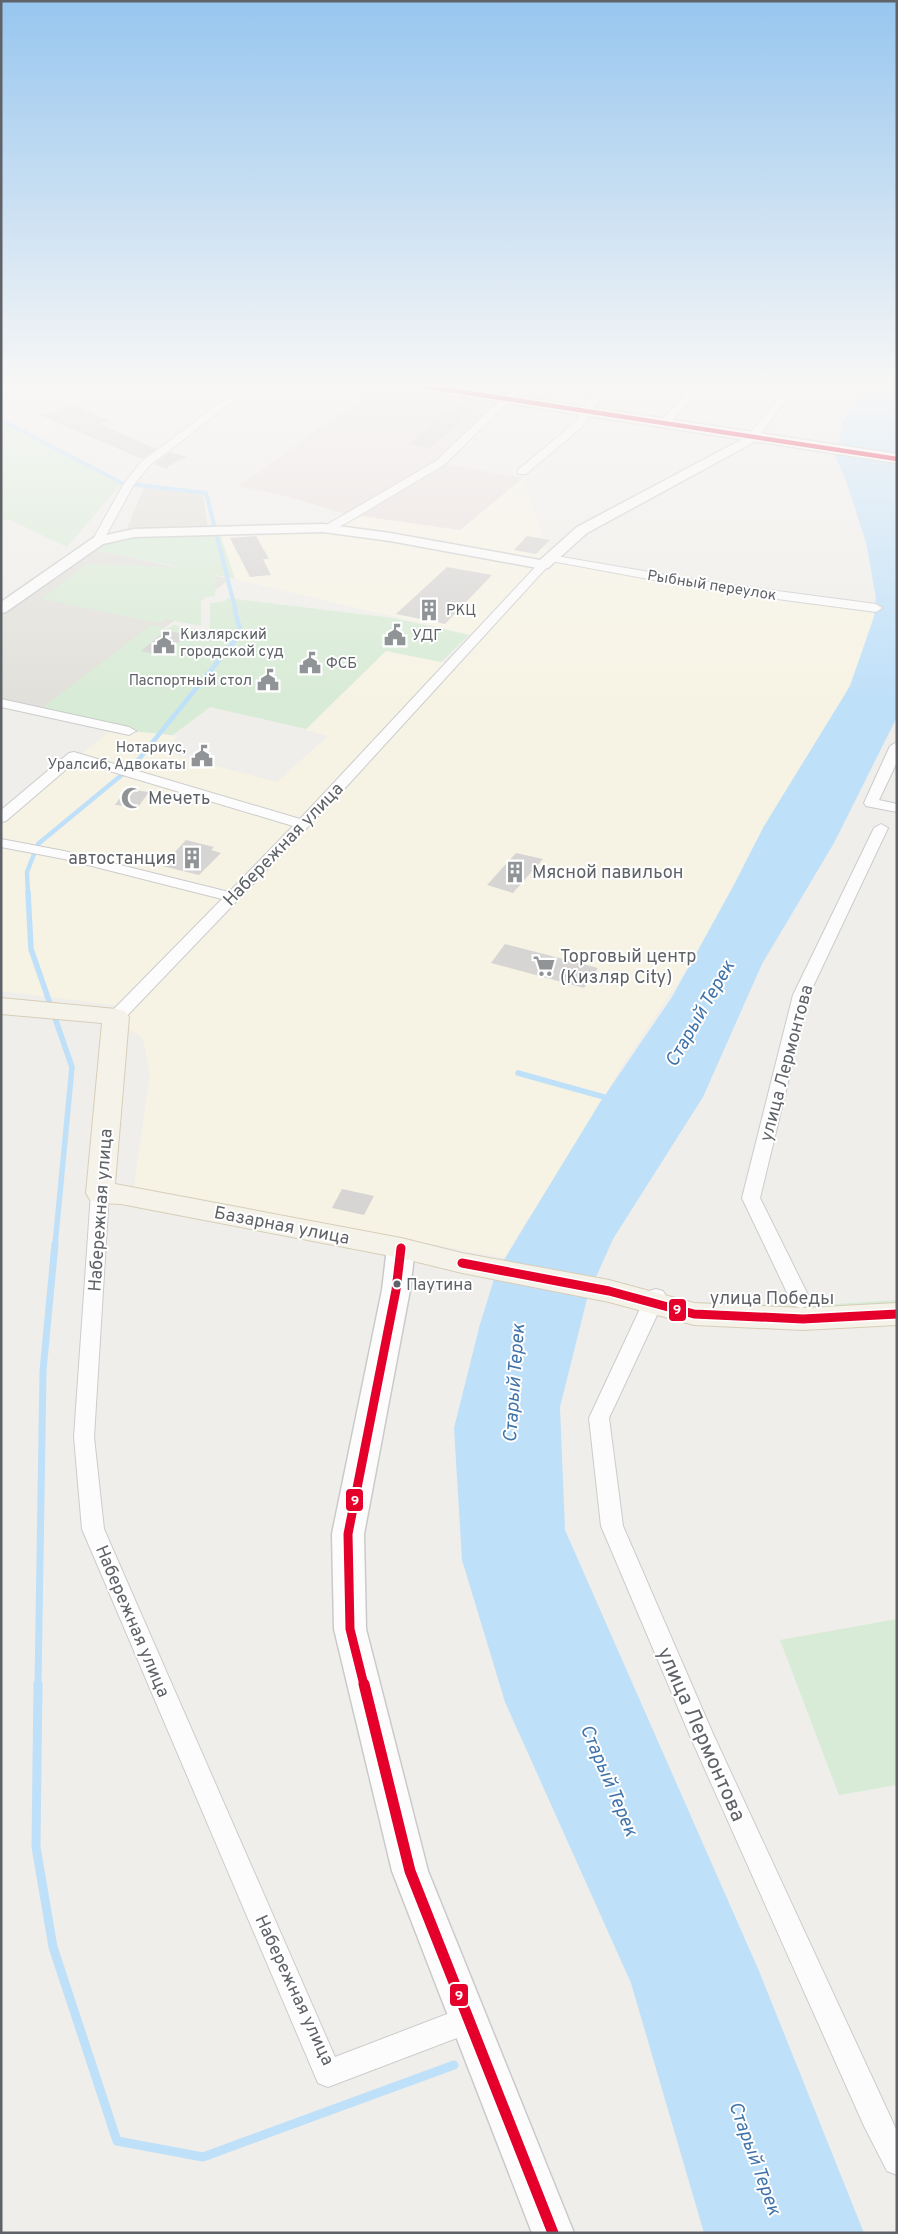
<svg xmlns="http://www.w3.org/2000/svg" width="898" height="2234" font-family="Overpass,sans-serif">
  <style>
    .commercial { fill: #f7f3e4 }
    .education { fill: #e2e0da }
    .medical { fill: #eae0de }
    .green { fill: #d8ebd6 }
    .water { fill: #bfe0f9 }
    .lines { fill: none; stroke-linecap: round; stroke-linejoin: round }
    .stream-far4 { stroke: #bfe0f9; stroke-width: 4 }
    .stream-far3 { stroke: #bfe0f9; stroke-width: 4.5 }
    .stream-far2 { stroke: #bfe0f9; stroke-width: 5.5 }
    .stream-far1 { stroke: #bfe0f9; stroke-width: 7 }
    .stream { stroke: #bfe0f9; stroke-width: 9 }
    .building { fill: #d6d5d3 }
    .minor-casing { stroke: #cbcccc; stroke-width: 2 }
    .tertiary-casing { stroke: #cbcccc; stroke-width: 3 }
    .secondary-casing { stroke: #cacacb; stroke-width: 3 }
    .primary-casing { stroke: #d7ceb8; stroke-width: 2 }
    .minor { fill: #fdfcfc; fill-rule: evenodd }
    .tertiary { fill: #fdfcfc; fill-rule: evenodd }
    .secondary { fill: #fdfcfc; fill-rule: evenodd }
    .primary { fill: #f4f2e9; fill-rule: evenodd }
    .bus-1-far2-casing { stroke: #fff; stroke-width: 7 }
    .bus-1-far1-casing { stroke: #fff; stroke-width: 12 }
    .bus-1-casing { stroke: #fff; stroke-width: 15 }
    .bus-1-far2 { stroke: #e4002b; stroke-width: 4.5 }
    .bus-1-far1 { stroke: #e4002b; stroke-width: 9 }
    .bus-1 { stroke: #e4002b; stroke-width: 11 }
    .bus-dot { fill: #5f6368; stroke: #fff; stroke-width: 2 }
    .labels { text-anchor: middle; stroke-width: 4; stroke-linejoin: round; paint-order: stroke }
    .far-street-label { font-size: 15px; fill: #5f6368; stroke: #fff }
    .far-poi-label { font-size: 15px; fill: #5f6368; stroke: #fff; text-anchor: start }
    .bus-label { font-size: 17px; fill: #5f6368; stroke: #fff; text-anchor: start }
    .poi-label { font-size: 18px; fill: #5f6368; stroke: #fff; text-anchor: start }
    .street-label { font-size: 18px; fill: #5f6368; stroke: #fff }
    .water-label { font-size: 19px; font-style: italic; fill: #4174aa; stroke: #fff }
    .near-street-label { font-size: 21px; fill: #5f6368; stroke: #fff }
    .line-badge { stroke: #fff; stroke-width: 2 }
    .badge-label { font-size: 14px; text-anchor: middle; font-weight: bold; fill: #fff }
  </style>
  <rect width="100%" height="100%" fill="#efeeea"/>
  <path class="commercial" d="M 440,463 L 523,478 L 550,558 L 600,563 L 876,608 L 861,654 L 842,704 L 753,846 L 698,953 L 623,1064 L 578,1144 L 527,1220 L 505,1258 L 134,1187 L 150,1074 L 143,1039 L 114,1017 L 121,1006 L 1,991 L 1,818 L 113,729 L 178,736 L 160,751 L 277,782 L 328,736 L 306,730 L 386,650 L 452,664 L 476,636 L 235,579 L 219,531 L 323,528 Z"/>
  <g class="education">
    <path d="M 144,487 L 203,494 L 208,529 L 126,531 Z"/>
    <path d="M 92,549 L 230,579 L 128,655 L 102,723 L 1,701 L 1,611 Z"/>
  </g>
  <path class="medical" d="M 385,386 L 503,404 L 440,463 L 523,478 L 460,530 L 346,514 L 286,496 L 239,486 L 341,413 Z"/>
  <g class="green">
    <path d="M 1,420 L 121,484 L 67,547 L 10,520 L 1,521 Z"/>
    <path d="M 219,531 L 235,579 L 216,575 L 215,596 L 201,598 L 201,626 L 165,619 L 160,623 L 42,599 L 87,564 L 180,567 L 90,549 C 122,527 181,532 219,531 Z"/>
    <path d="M 227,598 L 393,618 L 469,635 L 441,662 L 386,651 L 306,729 L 210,707 L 173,735 L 120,730 L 41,709 L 151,625 L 166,629 L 174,625 L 210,632 L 210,603 L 226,601 Z"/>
    <path d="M 897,1300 L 897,1308 L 803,1313 L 667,1301 L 804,1306 Z"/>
    <path d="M 897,1619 L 897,1785 L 839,1795 L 780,1640 Z"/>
  </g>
  <path class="water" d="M 871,386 L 897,386 L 897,717 L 834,843 L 762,964 L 703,1097 L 613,1239 L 588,1295 L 560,1407 L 565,1530 L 759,1971 L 864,2233 L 704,2233 L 631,1983 L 505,1702 L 462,1560 L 454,1428 L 480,1324 L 496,1273 L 599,1104 L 672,997 L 735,883 L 764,826 L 850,686 L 874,617 L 876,598 L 866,542 L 846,481 L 835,456 L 840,437 L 841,423 L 858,398 Z"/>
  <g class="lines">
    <path class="stream-far4" d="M 1,420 L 122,483 L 206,493 L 236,612"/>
    <path class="stream-far3" d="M 28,894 L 27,872 L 38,844 L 135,764 L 241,633 L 235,611"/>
    <g class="stream-far2">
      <path d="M 28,892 L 31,949 L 72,1067 L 55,1245"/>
      <path d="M 518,1073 L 604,1097"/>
    </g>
    <path class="stream-far1" d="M 38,1685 L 43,1371 L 55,1244"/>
    <path class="stream" d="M 38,1684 L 36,1847 L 53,1947 L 117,2141 L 203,2157 L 454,2065"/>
  </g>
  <g class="building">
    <path d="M 463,398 L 479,401 L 460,419 L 463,419 L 430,448 L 409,444 Z"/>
    <path d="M 73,405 L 110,421 L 100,424 L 156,449 L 142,459 L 40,415 Z"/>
    <path d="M 170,452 L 187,457 L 168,466 L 167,469 L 155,464 Z"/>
    <path d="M 256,536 L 269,559 L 263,559 L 271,575 L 250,577 L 230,538 Z"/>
    <path d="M 527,536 L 550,540 L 536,554 L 514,550 Z"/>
    <path d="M 447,567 L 492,575 L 445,624 L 396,614 Z"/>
    <path d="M 166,630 L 187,635 L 162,656 L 141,651 Z"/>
    <path d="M 126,789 L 149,792 L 138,807 L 115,805 Z"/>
    <path d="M 186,840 L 214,847 L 211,850 L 221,853 L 199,875 L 162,866 Z"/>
    <path d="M 516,853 L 543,859 L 513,893 L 487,885 Z"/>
    <path d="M 505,944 L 598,968 L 584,988 L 491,963 Z"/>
    <path d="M 342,1189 L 374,1196 L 364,1215 L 332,1208 Z"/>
  </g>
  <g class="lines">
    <g class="minor-casing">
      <g id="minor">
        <path d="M 3,386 L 15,386 L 1,395 L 1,388 Z"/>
        <path d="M 76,386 L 86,386 L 79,396 L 76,397 L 71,394 Z"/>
        <path d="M 242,386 L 253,386 L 149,466 L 133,486 L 102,543 L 94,543 L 92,541 L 123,485 L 141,462 Z"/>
        <path d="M 515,386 L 525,386 L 444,465 L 350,521 L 331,531 L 323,531 L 321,529 L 323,527 L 436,461 Z"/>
        <path d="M 603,386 L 613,386 L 593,408 L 582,427 L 526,474 L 518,474 L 518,470 L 574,423 L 586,404 Z"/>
        <path d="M 693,386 L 703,386 L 668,426 L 660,426 L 660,422 Z"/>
        <path d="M 788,386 L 797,386 L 756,440 L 748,440 L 748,436 Z"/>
        <path d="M 550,555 L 702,581 L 876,604 L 882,608 L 876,612 L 702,589 L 546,560 L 544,558 L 546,556 Z"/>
        <path d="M 543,562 L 547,563 L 549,565 L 547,567 L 347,786 L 122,1021 L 110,1021 L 108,1017 L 110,1013 L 222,899 L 64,859 L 1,847 L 1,839 L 64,851 L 229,892 L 293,826 L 76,761 L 6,821 L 1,822 L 1,810 L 69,753 L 74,752 L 300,819 L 539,563 Z"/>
        <path d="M 1,699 L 129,727 L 136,731 L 129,735 L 1,707 Z"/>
        <path d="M 897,742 L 897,762 L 879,800 L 897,804 L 897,812 L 866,806 L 864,803 L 890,746 Z"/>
        <path d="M 881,824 L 888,828 L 809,995 L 760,1198 L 811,1301 L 808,1306 L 801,1308 L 794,1306 L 791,1301 L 742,1198 L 793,995 L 874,828 Z"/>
        <path d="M 100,1187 L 106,1189 L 109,1193 L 94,1437 L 104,1529 L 335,2057 L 468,2006 L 478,2010 L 482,2020 L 478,2030 L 328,2087 L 318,2083 L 82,1529 L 74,1437 L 91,1193 L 94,1189 Z"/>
        <path d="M 656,1289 L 663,1291 L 666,1296 L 609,1418 L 623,1526 L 714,1736 L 897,2131 L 897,2175 L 887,2171 L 864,2126 L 690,1736 L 601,1526 L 589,1418 L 646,1296 L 649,1291 Z"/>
      </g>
    </g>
    <g class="tertiary-casing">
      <path id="tertiary" d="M 752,434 L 758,438 L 756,441 L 587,533 L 548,568 L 543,569 L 390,541 L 323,532 L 134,537 L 103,544 L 6,612 L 1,613 L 1,602 L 93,538 L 134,529 L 323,524 L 390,533 L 540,560 L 577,527 Z"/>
    </g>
    <g class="secondary-casing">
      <g id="secondary">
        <path d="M 413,386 L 450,386 L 897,454 L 897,463 L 420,390 Z"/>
        <path d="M 401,1239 L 411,1241 L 415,1248 L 410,1290 L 364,1534 L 366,1629 L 428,1871 L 574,2233 L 532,2233 L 392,1871 L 334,1629 L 332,1534 L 382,1290 L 387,1248 L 391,1241 Z"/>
      </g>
    </g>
    <g class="primary-casing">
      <path id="primary" d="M 1,998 L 116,1009 L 125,1011 L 129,1017 L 115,1184 L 401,1238 L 462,1253 L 609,1280 L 694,1303 L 803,1308 L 897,1303 L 897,1325 L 803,1330 L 694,1325 L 609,1302 L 462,1273 L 401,1258 L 121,1204 L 100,1203 L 90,1200 L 86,1193 L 102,1023 L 1,1014 Z"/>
    </g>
    <use href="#minor" class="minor"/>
    <use href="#tertiary" class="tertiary"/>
    <use href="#secondary" class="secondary"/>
    <use href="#primary" class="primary"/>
    <g class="bus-1-far2-casing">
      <path id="bus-1-far2" d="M 423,386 L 897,459"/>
    </g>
    <g class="bus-1-far1-casing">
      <g id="bus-1-far1">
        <path d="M 462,1263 L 609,1291 L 694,1314 L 803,1319 L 897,1314"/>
        <path d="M 364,1685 L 350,1629 L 348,1534 L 396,1290 L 401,1248"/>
      </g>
    </g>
    <g class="bus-1-casing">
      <path id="bus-1" d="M 364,1684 L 410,1871 L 553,2233"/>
    </g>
    <use href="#bus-1-far2" class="bus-1-far2"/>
    <use href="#bus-1-far1" class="bus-1-far1"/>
    <use href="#bus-1" class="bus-1"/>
  </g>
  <linearGradient id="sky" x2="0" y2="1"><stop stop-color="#97c6ef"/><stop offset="0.55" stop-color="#f8f7f6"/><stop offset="1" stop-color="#f8f7f6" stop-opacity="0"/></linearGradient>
  <rect width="898" height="699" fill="url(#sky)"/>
  <defs>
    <g id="building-bare" transform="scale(1.725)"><path d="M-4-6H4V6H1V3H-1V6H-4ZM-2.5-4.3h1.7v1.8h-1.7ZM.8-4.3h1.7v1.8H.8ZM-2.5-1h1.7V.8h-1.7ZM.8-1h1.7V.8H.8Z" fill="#919496" stroke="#fff" stroke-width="2.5" paint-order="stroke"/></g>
    <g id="civic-bare" transform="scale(1.725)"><path d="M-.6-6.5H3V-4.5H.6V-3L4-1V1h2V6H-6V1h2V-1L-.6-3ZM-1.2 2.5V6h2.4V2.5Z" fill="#919496" stroke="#fff" stroke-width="2.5" paint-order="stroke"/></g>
    <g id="mosque-bare" transform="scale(1.725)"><path d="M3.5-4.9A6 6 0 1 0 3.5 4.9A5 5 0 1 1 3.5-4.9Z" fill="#919496" stroke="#fff" stroke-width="2.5" paint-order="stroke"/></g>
    <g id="supermarket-bare" transform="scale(1.725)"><path d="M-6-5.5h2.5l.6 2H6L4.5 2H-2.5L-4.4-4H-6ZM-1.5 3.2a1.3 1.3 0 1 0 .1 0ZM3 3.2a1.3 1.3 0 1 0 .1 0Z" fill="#919496" stroke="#fff" stroke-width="2.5" paint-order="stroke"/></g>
  </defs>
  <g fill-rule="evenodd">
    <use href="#building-bare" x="429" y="610"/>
    <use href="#civic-bare" x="395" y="635"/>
    <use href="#civic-bare" x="164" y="643"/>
    <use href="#civic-bare" x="310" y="663"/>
    <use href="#civic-bare" x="268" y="680"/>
    <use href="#civic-bare" x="202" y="756"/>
    <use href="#mosque-bare" x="132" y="798"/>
    <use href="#building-bare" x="192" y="858"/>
    <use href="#building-bare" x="515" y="872"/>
    <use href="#supermarket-bare" x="544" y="966"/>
  </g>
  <circle class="bus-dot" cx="397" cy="1284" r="4.5"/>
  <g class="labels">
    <g class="far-street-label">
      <text transform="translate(712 585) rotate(9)" y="5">Рыбный переулок</text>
    </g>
    <g class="far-poi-label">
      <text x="446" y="615">РКЦ</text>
      <text x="180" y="639">Кизлярский<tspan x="180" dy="17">городской суд</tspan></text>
      <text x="412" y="640">УДГ</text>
      <text x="326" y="668">ФСБ</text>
      <text x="252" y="685" text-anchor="end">Паспортный стол</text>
      <text x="186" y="752" text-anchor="end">Нотариус,<tspan x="186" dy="17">Уралсиб, Адвокаты</tspan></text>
    </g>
    <g class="bus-label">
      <text x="406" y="1290">Паутина</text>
    </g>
    <g class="poi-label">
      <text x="148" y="804">Мечеть</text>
      <text x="176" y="864" text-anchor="end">автостанция</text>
      <text x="532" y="878">Мясной павильон</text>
      <text x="560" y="962">Торговый центр<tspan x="560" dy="21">(Кизляр City)</tspan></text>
    </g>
    <g class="street-label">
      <text transform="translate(283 844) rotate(-46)" y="6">Набережная улица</text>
      <text transform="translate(786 1063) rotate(-75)" y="6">улица Лермонтова</text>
      <text transform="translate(100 1210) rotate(-86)" y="6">Набережная улица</text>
      <text transform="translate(282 1225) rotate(11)" y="6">Базарная улица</text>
      <text x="772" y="1304">улица Победы</text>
      <text transform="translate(133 1621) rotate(67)" y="6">Набережная улица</text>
      <text transform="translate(295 1990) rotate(65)" y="6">Набережная улица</text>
    </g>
    <g class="water-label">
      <text transform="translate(699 1013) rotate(-60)" y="7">Старый Терек</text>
      <text transform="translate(513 1383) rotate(-86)" y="7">Старый Терек</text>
      <text transform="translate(610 1780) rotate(67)" y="7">Старый Терек</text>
      <text transform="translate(756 2158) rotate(70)" y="7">Старый Терек</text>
    </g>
    <g class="near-street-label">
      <text transform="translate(702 1734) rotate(66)" y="7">улица Лермонтова</text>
    </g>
  </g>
  <g class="line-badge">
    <rect x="668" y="1298" width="19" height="24" rx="5" fill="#e4002b"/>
    <rect x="345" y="1488" width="19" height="24" rx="5" fill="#e4002b"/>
    <rect x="449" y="1983" width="20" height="24" rx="5" fill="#e4002b"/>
  </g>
  <g class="badge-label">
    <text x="677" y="1314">9</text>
    <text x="355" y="1505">9</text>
    <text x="459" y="2000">9</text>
  </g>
  <rect width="898" height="2234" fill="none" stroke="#5f6368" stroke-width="5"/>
</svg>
